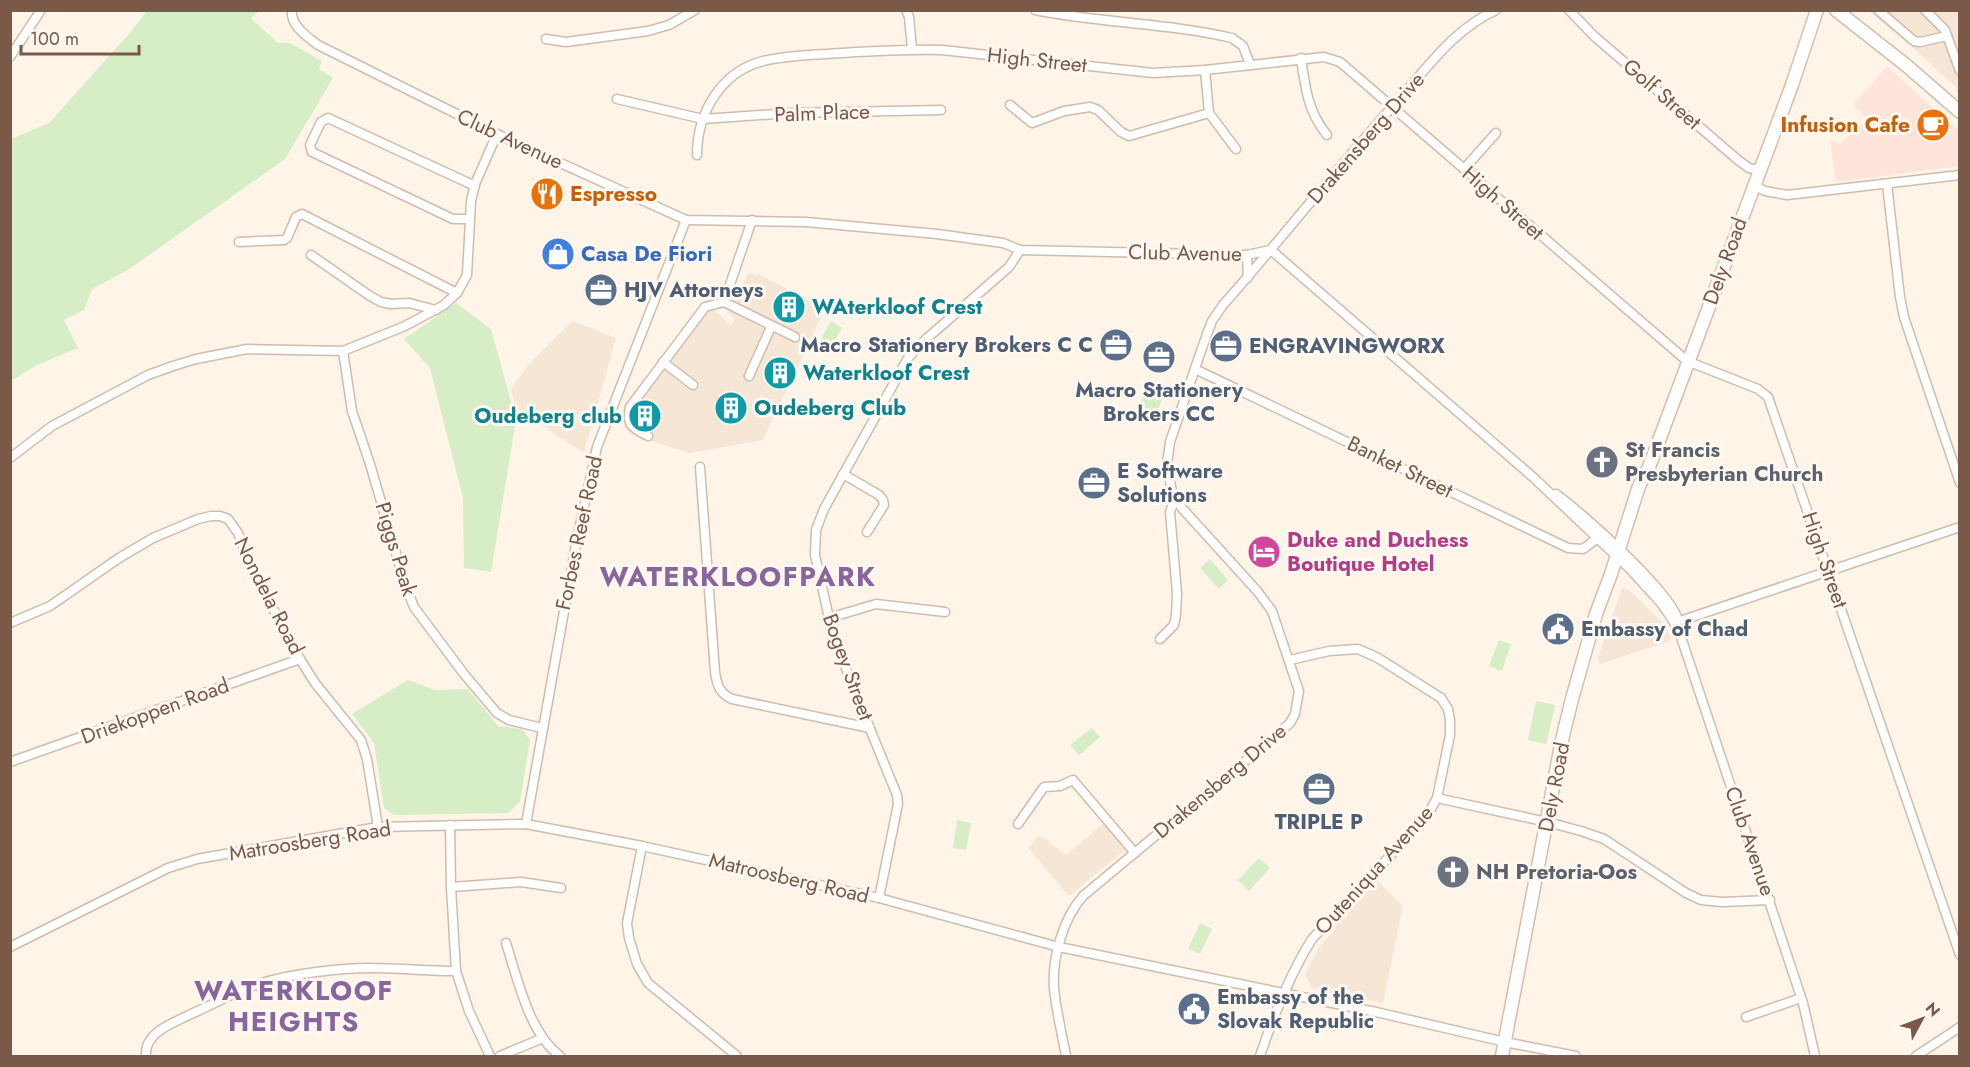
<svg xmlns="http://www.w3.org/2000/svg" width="1970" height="1067" font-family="Jost,sans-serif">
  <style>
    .residential { fill: #f6e6d6 }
    .commercial { fill: #fee4db }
    .green { fill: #d6edc5 }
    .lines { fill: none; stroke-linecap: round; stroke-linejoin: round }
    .street-casing { stroke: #d1bbac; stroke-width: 11 }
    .secondary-casing { stroke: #d7bdac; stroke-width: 15 }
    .street { stroke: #fff; stroke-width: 8 }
    .secondary { stroke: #fff; stroke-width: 12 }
    .labels { text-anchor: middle; stroke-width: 6; stroke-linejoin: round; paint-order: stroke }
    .street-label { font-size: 21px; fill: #7a5949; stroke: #fff8f0 }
    .food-label { font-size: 21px; font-weight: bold; fill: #c56008; stroke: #fff8f0; text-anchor: end }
    .shop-label { font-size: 21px; font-weight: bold; fill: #366cbe; stroke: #fff8f0; text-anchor: start }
    .service-label { font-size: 21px; font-weight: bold; fill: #4e5e75; stroke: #fff8f0; text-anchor: start }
    .culture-label { font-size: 21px; font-weight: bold; fill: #0d838f; stroke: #fff8f0; text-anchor: start }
    .worship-label { font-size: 21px; font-weight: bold; fill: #5b616d; stroke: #fff8f0; text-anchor: start }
    .hotel-label { font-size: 21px; font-weight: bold; fill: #b23c85; stroke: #fff8f0; text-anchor: start }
    .district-label { font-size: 27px; font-weight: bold; letter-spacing: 1.5px; fill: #88659d; stroke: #fff8f0 }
  </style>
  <rect width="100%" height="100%" fill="#fef4e8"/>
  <g class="residential">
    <path d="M 1869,11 L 1959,11 L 1959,90 L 1912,47 Z"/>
    <path d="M 749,272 L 756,276 L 758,274 L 825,309 L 763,440 L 690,453 L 631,435 L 624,426 L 625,404 L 703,302 L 712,302 L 713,309 L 731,326 L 735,319 L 728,313 Z"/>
    <path d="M 573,321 L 616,338 L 584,453 L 516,409 L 511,389 L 529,364 Z"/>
    <path d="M 1622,588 L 1630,591 L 1666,626 L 1671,641 L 1600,664 L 1598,658 Z"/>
    <path d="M 1105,822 L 1123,843 L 1121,846 L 1125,850 L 1069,896 L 1028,848 L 1038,836 L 1050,841 L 1049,843 L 1066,855 Z"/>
    <path d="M 1378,881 L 1403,906 L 1383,1003 L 1312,988 L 1305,975 L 1319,947 L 1336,929 L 1335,927 Z"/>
  </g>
  <path class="commercial" d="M 1887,66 L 1959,132 L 1959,166 L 1836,182 L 1830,140 L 1840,144 L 1867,120 L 1854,104 Z"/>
  <g class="green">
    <path d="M 147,11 L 259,11 L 251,18 L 278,43 L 290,43 L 322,61 L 319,69 L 333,78 L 285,159 L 128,270 L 92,289 L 84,310 L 64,320 L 78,348 L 37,365 L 11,381 L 11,139 L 49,123 L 128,35 Z"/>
    <path d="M 456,303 L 491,329 L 516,420 L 491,572 L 464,568 L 463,498 L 430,368 L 404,339 Z"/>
    <path d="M 831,321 L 842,328 L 828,352 L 817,346 Z"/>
    <path d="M 1148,385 L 1165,391 L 1153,424 L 1135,418 Z"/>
    <path d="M 1210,559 L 1228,580 L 1219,589 L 1200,568 Z"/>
    <path d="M 1499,640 L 1511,644 L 1502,671 L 1489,666 Z"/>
    <path d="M 408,680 L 435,690 L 468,689 L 498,726 L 522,729 L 530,740 L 520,802 L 508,813 L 394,815 L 384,808 L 374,743 L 352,714 Z"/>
    <path d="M 1536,701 L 1555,705 L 1546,744 L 1528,740 Z"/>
    <path d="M 1092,728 L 1100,737 L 1079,755 L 1070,745 Z"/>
    <path d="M 957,820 L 971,823 L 966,850 L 953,848 Z"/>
    <path d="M 1259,858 L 1270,868 L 1249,891 L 1238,880 Z"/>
    <path d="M 1200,923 L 1212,929 L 1200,954 L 1188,949 Z"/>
  </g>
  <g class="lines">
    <g class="street-casing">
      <g id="street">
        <path d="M 292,10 C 290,26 308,37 318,45 L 501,136 L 686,220 L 806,222 L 937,234 L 1003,243 L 1020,250 L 1247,255 L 1270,250"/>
        <path d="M 906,10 L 909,17 L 912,49"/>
        <path d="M 1035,10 C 1100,23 1167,23 1232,38 L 1243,46 L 1250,64"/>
        <path d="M 1569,10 L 1594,36 L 1738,160 L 1749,168 L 1759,170"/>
        <path d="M 1878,10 L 1914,41 L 1920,42 L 1947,36"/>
        <path d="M 1925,10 L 1945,30 L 1960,71"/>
        <path d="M 546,39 L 566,42 L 648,31 L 669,25 L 695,10"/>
        <path d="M 10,57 L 41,10"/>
        <path d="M 1301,58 C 1305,87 1308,112 1327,135"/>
        <path d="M 1205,70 L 1209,113"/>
        <path d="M 617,99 L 703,119 L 790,113 L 941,110"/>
        <path d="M 1010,105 L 1032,123 L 1064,111 L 1090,107 L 1098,110 L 1121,132 L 1129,136 L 1209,113 L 1236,149"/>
        <path d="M 697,155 C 697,114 720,72 763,61 C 788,55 815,55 841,53 C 875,51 908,49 942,50 L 1153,73 L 1205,70 L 1324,57 L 1340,62 L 1687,361 L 1758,389 L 1768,397 L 1960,955"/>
        <path d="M 1464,169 L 1496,133"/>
        <path d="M 1887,184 L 1900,297 L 1904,317 L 1960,483"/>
        <path d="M 1754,185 L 1765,191 L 1787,195 L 1960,175"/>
        <path d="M 469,219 L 453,219 L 312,152 L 310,145 L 321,122 L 328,118 L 475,186"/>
        <path d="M 239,242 L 284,240 L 287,238 L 296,217 L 302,214 L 457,293"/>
        <path d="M 1271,250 L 1534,478 L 1631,570 L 1661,603 L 1678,628 L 1803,1003 L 1815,1056"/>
        <path d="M 311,255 L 370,296 L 381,302 L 391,304 L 409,303 L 436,310"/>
        <path d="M 1247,255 L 1248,277"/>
        <path d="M 724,302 L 752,220"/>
        <path d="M 343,351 L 352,411 L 370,464 L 406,587 L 414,607 L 464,674 L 497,713 L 509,720 L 542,728"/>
        <path d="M 663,362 L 693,385"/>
        <path d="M 1195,369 L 1568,548 L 1583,549 L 1603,534"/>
        <path d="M 749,376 L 771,327"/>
        <path d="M 648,436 C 633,428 626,426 630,407 L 705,307 L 724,302 L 795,337"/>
        <path d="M 10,458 L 52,426 L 148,375 L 173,366 L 196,359 L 247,349 L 343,351 L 405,326 L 444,305 L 457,293 L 467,275 L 471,201 L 475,184 L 497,134"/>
        <path d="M 700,467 L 715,672 C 717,685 719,693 732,699 L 870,728"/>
        <path d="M 843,474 L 879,495 L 883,500 L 884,505 L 867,532"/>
        <path d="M 1556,494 C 1580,511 1680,599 1679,625"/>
        <path d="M 829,618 L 876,604 L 945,612"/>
        <path d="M 10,623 L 50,606 L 119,558 L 153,538 L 198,519 L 211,516 L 220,516 L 228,519 L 238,533 L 255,575 L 300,659 L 315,683 L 361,740 L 367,759 L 378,827"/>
        <path d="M 1674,623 L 1960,527"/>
        <path d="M 1160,639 L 1174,625 L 1176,615 L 1177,593 L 1170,512 L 1175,498"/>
        <path d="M 10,762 L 300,659"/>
        <path d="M 1437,798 L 1547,822 L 1581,831 L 1604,839 L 1686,893 L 1701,900 L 1722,902 L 1770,900"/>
        <path d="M 526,824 L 577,539 L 597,447 L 686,220"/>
        <path d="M 1018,824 L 1044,787 L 1060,786 L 1073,780 L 1135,853"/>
        <path d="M 450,825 L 451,887 L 456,971 L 469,1011 L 490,1056"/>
        <path d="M 642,846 L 627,923 L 629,938 L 637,964 L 648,983 L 737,1056"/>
        <path d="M 451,887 L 521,882 L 561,888"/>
        <path d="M 879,898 L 898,804 L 897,795 L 850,680 L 829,618 L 815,555 L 816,530 L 824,509 L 908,358 L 925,340 L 1009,267 L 1020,250"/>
        <path d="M 506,943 C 518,980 529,1033 560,1056"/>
        <path d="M 10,947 L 168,868 L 197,859 L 378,827 L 526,824 L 642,846 L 879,898 L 1059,947 L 1376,1012 L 1505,1042 L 1576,1056"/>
        <path d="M 1746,1017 L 1801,998"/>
        <path d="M 146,1056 C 144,1033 171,1024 189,1015 C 214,1004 238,990 265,982 C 293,974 339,968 369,968 C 398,968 427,971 456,971"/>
        <path d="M 500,1056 L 543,1038"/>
        <path d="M 1066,1056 C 1062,1034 1056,1010 1054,988 C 1052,957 1063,919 1083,896 L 1280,732 L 1290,723 L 1295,714 L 1299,691 L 1272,611 L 1258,592 L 1181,507 L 1172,492 L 1167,464 L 1170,442 L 1202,348 L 1212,321 L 1223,305 C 1284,236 1340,164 1402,96 C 1430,64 1456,28 1496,10"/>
        <path d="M 1260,1056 C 1273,1017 1290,974 1312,939 L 1419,825 L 1428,814 L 1437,798 L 1450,735 L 1450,720 L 1448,709 L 1441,698 L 1378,658 L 1358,649 L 1329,651 L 1290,660"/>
        <path d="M 1916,1056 L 1960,1027"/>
      </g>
    </g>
    <g class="secondary-casing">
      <g id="secondary">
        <path d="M 1836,10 L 1907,66 L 1960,112"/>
        <path d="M 1502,1056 L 1562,740 L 1572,699 L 1596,614 L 1611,574 L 1639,486 L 1649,467 L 1792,85 L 1817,10"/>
      </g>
    </g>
    <use href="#street" class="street"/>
    <use href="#secondary" class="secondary"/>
  </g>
  <defs>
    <g id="cafe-disc" transform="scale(1.725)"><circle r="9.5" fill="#e8710a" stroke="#fff8f0"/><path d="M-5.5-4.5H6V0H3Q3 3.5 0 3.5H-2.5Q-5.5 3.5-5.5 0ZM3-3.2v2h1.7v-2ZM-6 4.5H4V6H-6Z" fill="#fff"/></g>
    <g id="restaurant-disc" transform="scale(1.725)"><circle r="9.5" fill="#e8710a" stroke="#fff8f0"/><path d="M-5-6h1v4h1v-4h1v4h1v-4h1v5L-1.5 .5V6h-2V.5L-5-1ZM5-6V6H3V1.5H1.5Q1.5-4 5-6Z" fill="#fff"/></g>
    <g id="shop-disc" transform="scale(1.725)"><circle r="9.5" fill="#3f7fe0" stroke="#fff8f0"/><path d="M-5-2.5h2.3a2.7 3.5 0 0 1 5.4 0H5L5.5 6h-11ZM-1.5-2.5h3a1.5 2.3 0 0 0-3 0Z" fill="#fff"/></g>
    <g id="office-disc" transform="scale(1.725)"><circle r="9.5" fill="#5c6f8a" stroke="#fff8f0"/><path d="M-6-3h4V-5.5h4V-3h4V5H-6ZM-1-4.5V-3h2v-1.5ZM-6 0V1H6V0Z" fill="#fff"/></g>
    <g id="building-disc" transform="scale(1.725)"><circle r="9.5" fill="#0f9aa8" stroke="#fff8f0"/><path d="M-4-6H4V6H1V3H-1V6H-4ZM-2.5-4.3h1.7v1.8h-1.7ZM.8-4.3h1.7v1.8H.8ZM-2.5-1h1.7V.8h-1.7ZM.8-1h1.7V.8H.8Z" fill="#fff"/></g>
    <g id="church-disc" transform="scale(1.725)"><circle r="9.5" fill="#6b7280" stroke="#fff8f0"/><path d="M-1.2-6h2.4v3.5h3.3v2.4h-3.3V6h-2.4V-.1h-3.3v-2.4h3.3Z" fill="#fff"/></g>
    <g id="hotel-disc" transform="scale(1.725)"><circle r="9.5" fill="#d1479c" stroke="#fff8f0"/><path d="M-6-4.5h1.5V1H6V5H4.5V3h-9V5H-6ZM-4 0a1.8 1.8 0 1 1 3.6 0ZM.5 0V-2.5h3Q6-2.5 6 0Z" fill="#fff"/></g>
    <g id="civic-disc" transform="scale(1.725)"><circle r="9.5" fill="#5c6f8a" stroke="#fff8f0"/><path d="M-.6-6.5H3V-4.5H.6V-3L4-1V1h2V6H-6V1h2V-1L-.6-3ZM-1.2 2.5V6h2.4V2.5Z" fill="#fff"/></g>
  </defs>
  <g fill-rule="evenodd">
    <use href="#cafe-disc" x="1933" y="125"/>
    <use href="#restaurant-disc" x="547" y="194"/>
    <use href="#shop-disc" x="558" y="254"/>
    <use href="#office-disc" x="601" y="290"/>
    <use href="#building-disc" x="789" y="307"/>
    <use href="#office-disc" x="1116" y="345"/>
    <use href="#office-disc" x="1226" y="346"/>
    <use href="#office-disc" x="1159" y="357"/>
    <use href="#building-disc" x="780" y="373"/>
    <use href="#building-disc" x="731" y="408"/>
    <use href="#building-disc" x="645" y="416"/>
    <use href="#church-disc" x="1602" y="462"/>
    <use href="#office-disc" x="1094" y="483"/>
    <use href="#hotel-disc" x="1264" y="552"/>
    <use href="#civic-disc" x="1558" y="629"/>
    <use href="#office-disc" x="1319" y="789"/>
    <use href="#church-disc" x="1453" y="872"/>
    <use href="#civic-disc" x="1194" y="1009"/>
  </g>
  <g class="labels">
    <g class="street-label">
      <text transform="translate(1037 60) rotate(6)" y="7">High Street</text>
      <text transform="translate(1662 94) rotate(41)" y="7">Golf Street</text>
      <text transform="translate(822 113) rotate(-2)" y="7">Palm Place</text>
      <text transform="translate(1366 138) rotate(-49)" y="7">Drakensberg Drive</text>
      <text transform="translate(510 139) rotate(25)" y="7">Club Avenue</text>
      <text transform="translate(1503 203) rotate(41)" y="7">High Street</text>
      <text transform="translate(1185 253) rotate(1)" y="7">Club Avenue</text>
      <text transform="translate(1725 261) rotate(-70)" y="7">Dely Road</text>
      <text transform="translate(1400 467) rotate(26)" y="7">Banket Street</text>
      <text transform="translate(579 533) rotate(-78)" y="7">Forbes Reef Road</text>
      <text transform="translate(396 549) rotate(73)" y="7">Piggs Peak</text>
      <text transform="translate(1825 560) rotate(71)" y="7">High Street</text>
      <text transform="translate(269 596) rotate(63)" y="7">Nondela Road</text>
      <text transform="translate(848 667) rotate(70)" y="7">Bogey Street</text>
      <text transform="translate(155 711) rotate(-20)" y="7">Driekoppen Road</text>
      <text transform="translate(1220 781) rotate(-40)" y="7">Drakensberg Drive</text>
      <text transform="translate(1554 787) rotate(-79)" y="7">Dely Road</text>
      <text transform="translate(310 841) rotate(-9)" y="7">Matroosberg Road</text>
      <text transform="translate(1750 841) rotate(71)" y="7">Club Avenue</text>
      <text transform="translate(1374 870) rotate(-48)" y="7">Outeniqua Avenue</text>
      <text transform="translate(789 878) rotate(13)" y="7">Matroosberg Road</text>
    </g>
    <g class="food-label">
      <text x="1910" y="132">Infusion Cafe</text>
      <text x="570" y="201" text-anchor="start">Espresso</text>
    </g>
    <g class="shop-label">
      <text x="581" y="261">Casa De Fiori</text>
    </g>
    <g class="service-label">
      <text x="624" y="297">HJV Attorneys</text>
      <text x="1093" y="352" text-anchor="end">Macro Stationery Brokers C C</text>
      <text x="1249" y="353">ENGRAVINGWORX</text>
      <text x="1159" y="397" text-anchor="middle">Macro Stationery<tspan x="1159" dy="24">Brokers CC</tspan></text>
      <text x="1117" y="478">E Software<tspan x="1117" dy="24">Solutions</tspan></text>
      <text x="1581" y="636">Embassy of Chad</text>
      <text x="1319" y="829" text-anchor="middle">TRIPLE P</text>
      <text x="1217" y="1004">Embassy of the<tspan x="1217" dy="24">Slovak Republic</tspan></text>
    </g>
    <g class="culture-label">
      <text x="812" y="314">WAterkloof Crest</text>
      <text x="803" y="380">Waterkloof Crest</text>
      <text x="754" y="415">Oudeberg Club</text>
      <text x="622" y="423" text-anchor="end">Oudeberg club</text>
    </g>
    <g class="worship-label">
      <text x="1625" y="457">St Francis<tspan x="1625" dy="24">Presbyterian Church</tspan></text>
      <text x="1476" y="879">NH Pretoria-Oos</text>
    </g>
    <g class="hotel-label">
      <text x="1287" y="547">Duke and Duchess<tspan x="1287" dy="24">Boutique Hotel</tspan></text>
    </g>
    <g class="district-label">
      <text x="738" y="586">WATERKLOOFPARK</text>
      <text x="294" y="1000">WATERKLOOF<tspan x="294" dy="31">HEIGHTS</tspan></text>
    </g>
  </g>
  <rect width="1970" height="1067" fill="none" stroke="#7a5949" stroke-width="24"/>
  <g transform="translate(1922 1019) rotate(49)" stroke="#fff8f0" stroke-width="4.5" paint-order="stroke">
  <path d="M0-4.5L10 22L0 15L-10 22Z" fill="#7a5949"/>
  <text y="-9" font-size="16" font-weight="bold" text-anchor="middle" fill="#7a5949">N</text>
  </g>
  <path d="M21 45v9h118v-9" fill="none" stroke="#7a5949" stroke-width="3"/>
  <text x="30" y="45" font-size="18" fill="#7a5949" stroke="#fff8f0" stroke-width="4.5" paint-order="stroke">100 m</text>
</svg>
